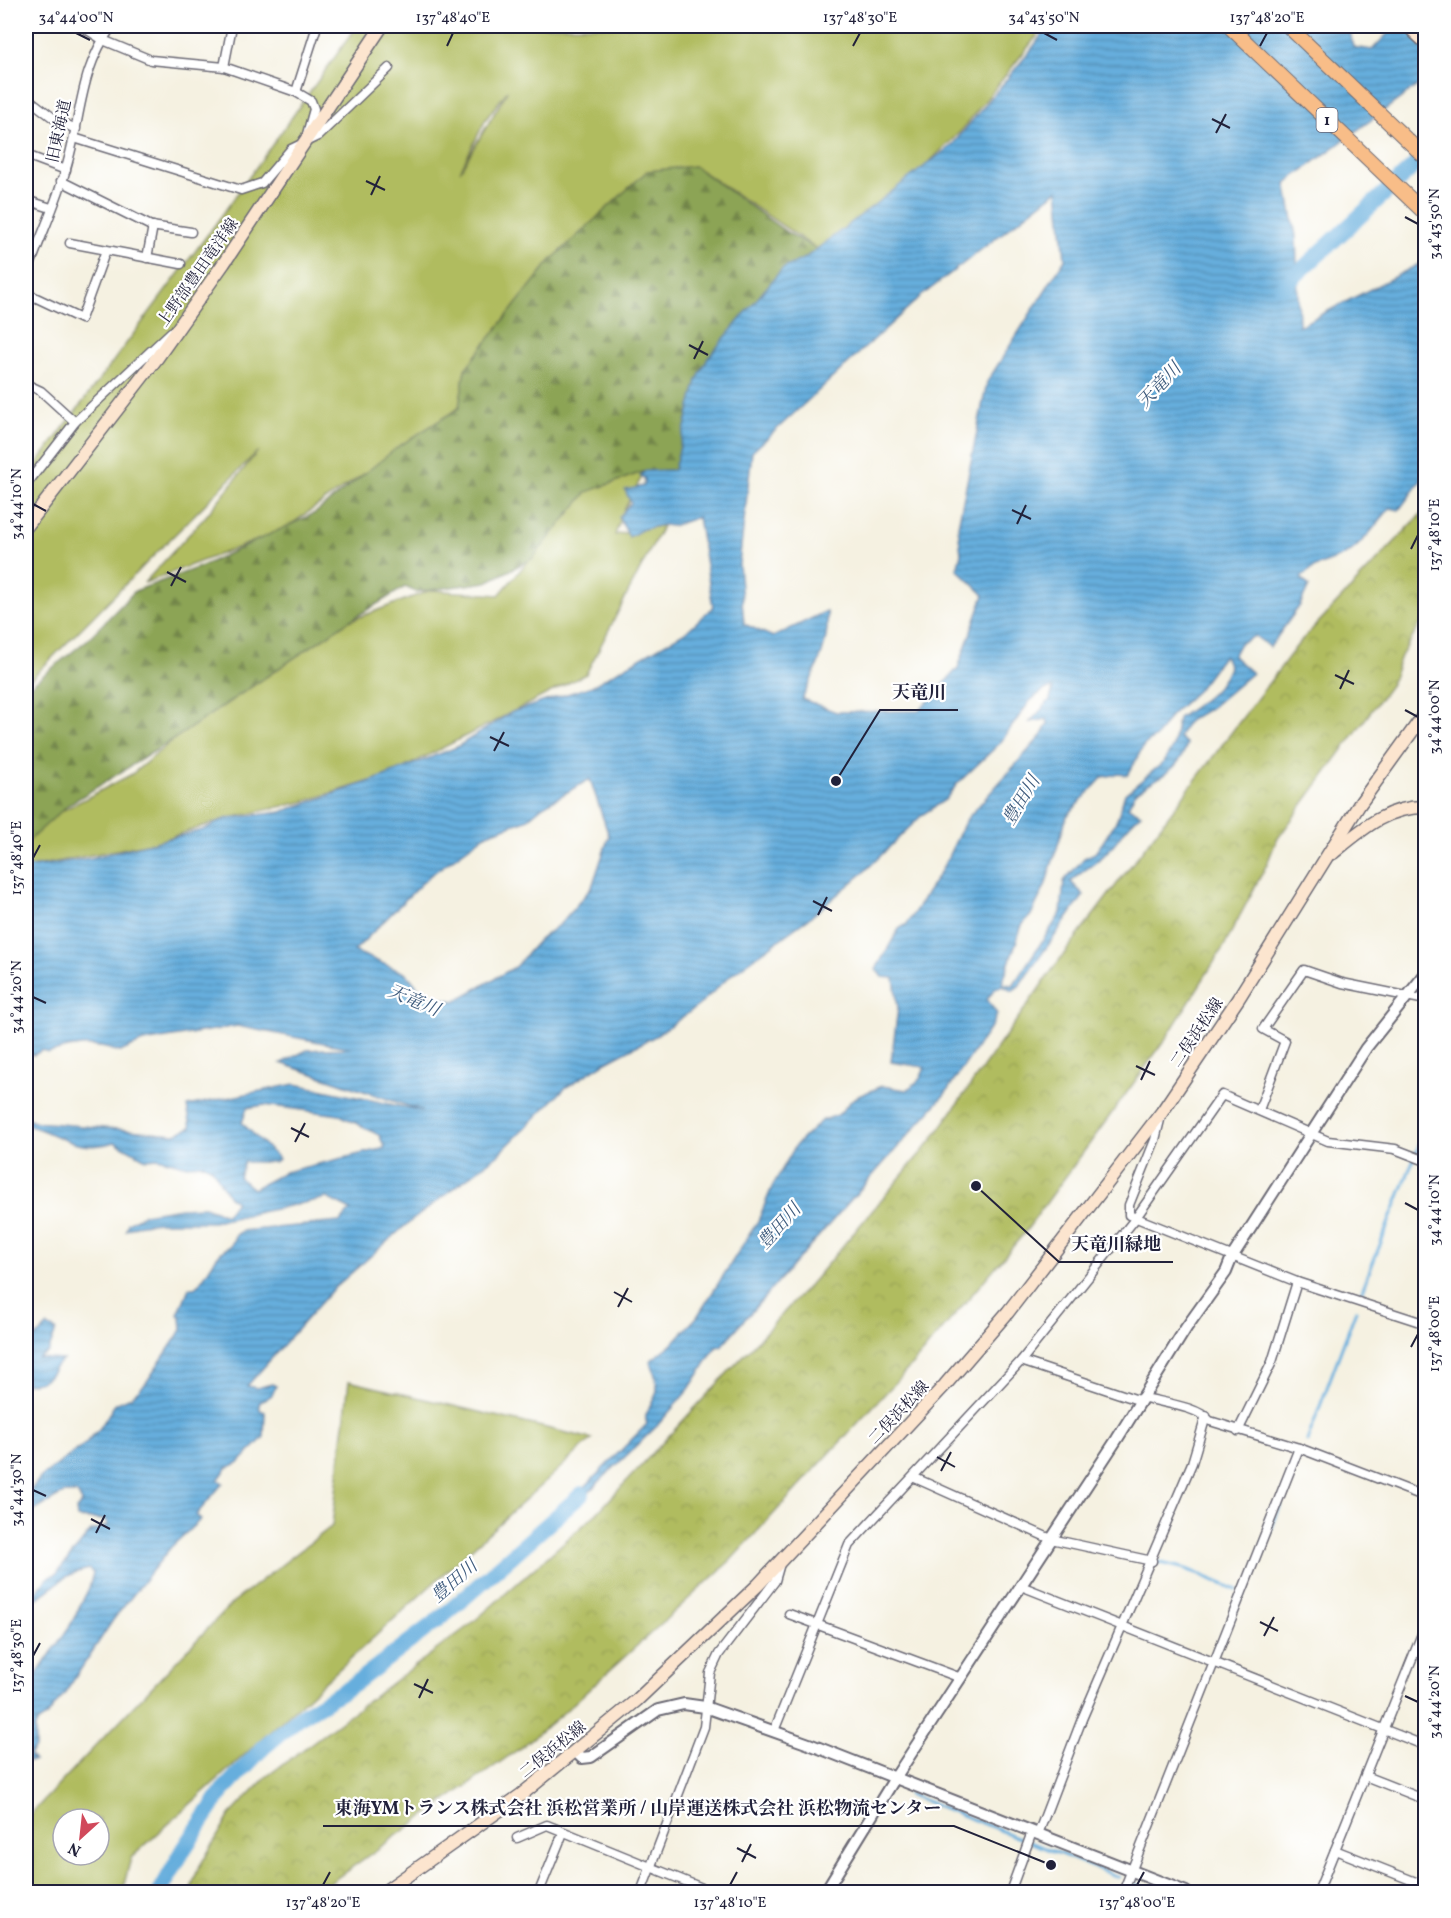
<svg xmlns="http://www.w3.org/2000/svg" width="1451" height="1918" font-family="Vollkorn,'Noto Serif JP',serif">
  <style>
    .grass { fill: #b0bc5e; stroke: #696f4c; stroke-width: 1.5; fill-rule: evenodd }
    .forest { fill: url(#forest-firs); stroke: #576348; stroke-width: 1.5 }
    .park { fill: url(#park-crowns); stroke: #696f4c; stroke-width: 1.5 }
    .water { fill: url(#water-rules); stroke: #44688c; stroke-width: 1.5; fill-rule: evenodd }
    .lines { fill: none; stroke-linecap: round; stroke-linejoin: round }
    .stream { stroke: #66aedd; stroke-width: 3 }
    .river { stroke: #66aedd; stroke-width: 16 }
    .minor-casing { stroke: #6c6a75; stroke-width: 11 }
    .tertiary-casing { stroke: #6c6a75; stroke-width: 14 }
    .secondary-casing { stroke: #6c6a75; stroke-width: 15 }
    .trunk-casing { stroke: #6c6a75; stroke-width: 16 }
    .minor { stroke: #fff; stroke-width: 8 }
    .tertiary { stroke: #fff; stroke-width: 10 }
    .secondary { stroke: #fce5cf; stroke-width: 12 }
    .trunk { stroke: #f8bd88; stroke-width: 14 }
    .ticks { fill: none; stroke: #22223b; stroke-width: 2 }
    .labels { text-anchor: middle; stroke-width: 4.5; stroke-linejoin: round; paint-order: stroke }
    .shield { fill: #fff; stroke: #646476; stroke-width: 1.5 }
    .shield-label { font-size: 15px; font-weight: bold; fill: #22223b }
    .street-label { font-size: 16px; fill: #22223b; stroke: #fff }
    .water-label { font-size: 18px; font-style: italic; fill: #3d5a7c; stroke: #fff }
    .leader { fill: none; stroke: #22223b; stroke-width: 2 }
    .callout-dot { fill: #22223b; stroke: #fff; stroke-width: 2 }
    .callout-label { font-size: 18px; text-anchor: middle; font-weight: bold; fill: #22223b; stroke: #fff; stroke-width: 4.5; stroke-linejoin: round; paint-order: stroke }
    .neatline { fill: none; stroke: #22223b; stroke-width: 2 }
    .ticks-label { font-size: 15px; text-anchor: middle; fill: #22223b }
  </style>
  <defs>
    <pattern id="forest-firs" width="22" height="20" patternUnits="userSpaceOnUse" patternTransform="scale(1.5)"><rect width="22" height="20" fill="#8ca455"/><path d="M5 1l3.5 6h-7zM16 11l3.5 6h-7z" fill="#728548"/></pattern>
    <pattern id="park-crowns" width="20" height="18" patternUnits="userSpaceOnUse" patternTransform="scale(1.5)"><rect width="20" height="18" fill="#b0bc5e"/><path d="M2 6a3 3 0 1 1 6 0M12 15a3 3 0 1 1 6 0" fill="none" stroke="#97a153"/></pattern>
    <pattern id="water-rules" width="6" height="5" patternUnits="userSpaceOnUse" patternTransform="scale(1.5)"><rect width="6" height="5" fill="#66aedd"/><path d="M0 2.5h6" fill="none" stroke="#548db4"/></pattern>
  </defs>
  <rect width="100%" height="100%" fill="#fff"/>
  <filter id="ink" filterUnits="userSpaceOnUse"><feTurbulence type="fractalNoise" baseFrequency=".0167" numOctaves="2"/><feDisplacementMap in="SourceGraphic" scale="12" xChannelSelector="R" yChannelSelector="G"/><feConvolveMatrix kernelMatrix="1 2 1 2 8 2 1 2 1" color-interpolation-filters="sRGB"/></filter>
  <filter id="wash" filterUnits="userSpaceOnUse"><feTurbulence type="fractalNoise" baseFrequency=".008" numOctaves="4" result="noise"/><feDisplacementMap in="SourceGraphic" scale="24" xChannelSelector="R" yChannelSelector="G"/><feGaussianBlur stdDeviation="1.35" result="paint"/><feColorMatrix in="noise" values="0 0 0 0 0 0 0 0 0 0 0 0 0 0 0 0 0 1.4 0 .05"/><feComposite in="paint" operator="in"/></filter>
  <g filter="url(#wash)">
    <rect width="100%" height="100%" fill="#f5f1e1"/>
    <g class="grass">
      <path d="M 357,26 L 1045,26 L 961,131 L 917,174 L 817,249 L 694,166 L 465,369 L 459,408 L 281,531 L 144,583 L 206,516 L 258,451 L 26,684 L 26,478 L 217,222 ZM 507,91 L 507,92 L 460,171 L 486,119 Z"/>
      <path d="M 645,471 L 624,510 L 615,535 L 663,525 L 586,674 L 390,775 L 302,802 L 225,819 L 156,842 L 26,868 L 26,843 L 54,815 L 132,774 L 174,739 L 349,621 L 431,590 L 499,595 L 587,492 Z"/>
      <path d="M 349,1381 L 592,1439 L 131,1858 L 122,1892 L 26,1892 L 26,1819 L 232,1603 L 332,1526 ZM 63,1819 L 99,1819 L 99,1855 L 63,1855 Z"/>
    </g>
    <path class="forest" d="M 694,166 L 788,233 L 817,249 L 764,290 L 674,470 L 645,471 L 587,492 L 532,559 L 487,582 L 416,592 L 405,587 L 349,621 L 174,739 L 68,805 L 26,843 L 26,689 L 87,640 L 135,591 L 202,566 L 315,513 L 399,446 L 459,408 L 465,369 L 551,260 L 647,171 Z"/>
    <path class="park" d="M 1425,510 L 1425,617 L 1401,656 L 1391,684 L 1276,841 L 1267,864 L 1223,948 L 1165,1040 L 1026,1231 L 919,1357 L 730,1561 L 562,1714 L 523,1746 L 317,1892 L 190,1892 L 198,1869 L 230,1815 L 266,1777 L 471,1624 L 597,1513 L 813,1281 L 931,1141 L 1055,966 L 1299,643 Z"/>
    <g class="water">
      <path d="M 1048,26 L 1349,26 L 1353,47 L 1372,50 L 1395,26 L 1425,26 L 1425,80 L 1286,183 L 1296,236 L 1299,326 L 1425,261 L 1425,475 L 1399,510 L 1390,508 C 1378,522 1366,540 1351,551 C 1332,565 1318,560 1301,578 L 1309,586 L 1300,605 L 1270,647 L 1255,636 L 1240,643 L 1233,656 L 1252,673 L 1212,707 L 1188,721 L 1179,737 L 1187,744 C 1177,774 1161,774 1138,791 C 1133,794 1131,802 1128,807 L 1141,814 C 1127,825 1119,839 1107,852 C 1098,863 1082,870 1071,882 L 1084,895 L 1019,986 L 1012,991 L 1003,986 L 995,989 L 987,999 L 997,1014 L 992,1025 L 945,1094 L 721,1346 L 716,1347 L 689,1389 L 656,1427 L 571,1509 L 565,1507 L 647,1424 C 641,1410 657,1402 657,1389 C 658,1380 653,1369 650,1361 L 671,1345 L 697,1317 L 758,1221 L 772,1187 L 796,1145 L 821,1121 L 838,1115 L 854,1098 L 882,1086 L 907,1090 L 920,1079 L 925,1067 L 891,1062 L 898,1008 L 894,978 L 882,977 L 876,969 L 899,929 L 907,924 L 941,871 L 966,820 L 1042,735 L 1048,723 L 1047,719 L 1030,722 L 1050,700 L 1053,688 L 1044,690 L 1030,701 L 1000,743 L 957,784 L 945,800 L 923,814 L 863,873 L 813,915 L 731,975 L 698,1006 L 657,1035 L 604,1063 L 565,1088 L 500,1153 L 406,1225 L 332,1290 L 247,1386 L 257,1388 L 272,1384 L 276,1386 L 272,1395 L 259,1403 L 260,1410 L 265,1412 L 264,1437 L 240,1462 L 227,1468 L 218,1480 L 223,1483 L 196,1515 L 201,1519 L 171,1547 L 113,1620 L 65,1693 L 46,1717 L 38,1722 L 35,1728 L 35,1748 L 29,1755 L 34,1761 L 26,1761 L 26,1690 L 71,1624 L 89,1588 L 93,1573 L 89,1569 C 58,1575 57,1588 34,1600 L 34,1595 L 48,1578 L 57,1573 L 91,1531 L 108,1526 L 106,1520 L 77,1518 L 76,1510 L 82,1502 L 77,1493 L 64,1493 L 26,1516 L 26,1496 L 41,1477 L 85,1444 L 100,1428 L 115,1404 L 131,1397 L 146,1383 L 182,1329 L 181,1317 L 178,1315 L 189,1288 L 195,1288 C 206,1279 215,1251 231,1246 L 235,1236 L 241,1231 L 340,1222 L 351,1210 L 327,1198 L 213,1222 L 159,1222 L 141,1224 L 126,1230 L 128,1223 L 144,1214 L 181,1208 L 204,1207 L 226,1215 L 236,1201 L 229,1197 L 212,1168 L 204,1164 L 184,1165 L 158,1158 L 146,1159 L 115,1142 C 74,1154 62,1134 26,1125 L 26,1119 L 36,1122 L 175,1134 L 191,1127 L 187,1106 L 295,1084 L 423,1111 L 281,1063 L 307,1050 L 350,1048 L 237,1026 L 143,1042 L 120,1052 C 90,1042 78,1045 48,1053 L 42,1050 L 34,1055 L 26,1053 L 26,868 L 91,858 L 203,830 L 225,819 L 281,812 L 374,780 L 457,747 L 512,712 L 592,686 L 687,631 L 713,607 L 698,517 L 672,526 L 663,525 L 643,529 L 629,537 L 619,517 L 631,503 L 625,490 L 644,486 L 645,479 L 640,476 L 645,471 L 674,470 L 697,380 L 708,358 L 782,269 L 805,258 L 952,145 L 1031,50 ZM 1058,190 L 1065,259 L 987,382 L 958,526 L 961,554 L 957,569 L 984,595 L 958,668 L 919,711 L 836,712 L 802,699 C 816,670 830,644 827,611 L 773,637 L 744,624 L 739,564 L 752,452 L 920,297 ZM 1224,655 L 1229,667 C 1219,693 1200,703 1178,718 L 1173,746 L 1164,762 L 1125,794 L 1117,820 L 1103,842 L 1095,853 L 1084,858 L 1064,881 L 1061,913 L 1013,985 L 1002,984 L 1022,925 L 1031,915 L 1045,886 L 1067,816 L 1103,777 L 1118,774 L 1128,775 L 1144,745 L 1157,736 L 1170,716 L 1197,691 ZM 590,779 L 609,836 L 592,887 L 561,923 L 539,940 L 515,967 L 455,1001 L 424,995 L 407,974 L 354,951 L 428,877 L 487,834 L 526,820 L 543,806 ZM 264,1105 L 340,1115 L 379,1135 L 385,1148 L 285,1172 L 253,1189 L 239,1177 L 244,1162 L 274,1162 L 279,1159 L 242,1123 L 247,1108 Z"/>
      <path d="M 47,1326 L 56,1330 L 48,1352 L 38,1358 L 63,1360 C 45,1373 57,1380 26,1384 L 26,1347 Z"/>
    </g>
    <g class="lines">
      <g class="stream">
        <path d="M 1361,1293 L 1426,1128"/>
        <path d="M 1307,1441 L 1356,1310"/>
        <path d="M 1157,1562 L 1186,1569 L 1237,1590"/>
        <path d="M 1248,1589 L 1281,1504"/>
        <path d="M 908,1794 L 1119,1877"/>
        <path d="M 1135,1884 L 1159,1892"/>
      </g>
      <g class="river">
        <path d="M 1282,288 L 1426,155"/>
        <path d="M 160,1892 L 184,1849 L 223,1790 L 263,1748 L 301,1716 L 353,1685 L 447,1613 L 582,1494"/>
      </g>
    </g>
  </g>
  <g filter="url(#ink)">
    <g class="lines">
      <g class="minor-casing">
        <g id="minor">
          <path d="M 81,26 L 103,40 L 151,60 L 224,67 L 296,92 L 311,101 L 314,109 L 307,134"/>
          <path d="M 224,67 L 232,26"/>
          <path d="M 296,92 L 317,26"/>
          <path d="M 26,97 L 56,120 L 76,129"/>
          <path d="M 74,138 L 241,190 L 262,183 L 291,149 L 318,136 L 389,68"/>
          <path d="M 26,155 L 66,170"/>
          <path d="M 61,181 L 151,226 L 191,232"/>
          <path d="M 26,200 L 51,208"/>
          <path d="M 70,243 L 181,264"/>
          <path d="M 147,258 L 153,226"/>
          <path d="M 26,278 C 38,240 57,204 67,165 C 82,114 79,71 112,26"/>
          <path d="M 26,293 L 81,319 L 106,250"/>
          <path d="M 26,384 L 41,391 L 75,422"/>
          <path d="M 26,485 L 75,422 L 171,332"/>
          <path d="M 1259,1110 L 1285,1041 L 1263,1029 L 1304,970 L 1342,983 L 1426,1000"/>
          <path d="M 1162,1112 L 1155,1140 L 1129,1205 L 1129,1215 L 1297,1282 L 1426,1324"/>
          <path d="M 1021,1361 L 1138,1400 L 1142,1397 C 1162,1403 1197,1406 1210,1421 L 1299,1448 L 1426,1497"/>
          <path d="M 1238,1431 L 1272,1362 L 1297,1282"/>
          <path d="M 915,1478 L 1051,1539 L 1152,1561"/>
          <path d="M 1021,1586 L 1426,1746"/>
          <path d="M 789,1614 L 961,1678"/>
          <path d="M 774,1731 L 849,1545 L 1021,1361 L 1135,1219 L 1222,1095 L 1328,1141 L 1395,1149 L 1426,1161"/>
          <path d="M 1365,1776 L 1426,1800"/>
          <path d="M 1038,1834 L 1082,1719 L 1192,1463 L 1206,1416"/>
          <path d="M 517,1838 L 547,1825 L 712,1892"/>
          <path d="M 1335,1850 L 1426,1886"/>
          <path d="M 539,1892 L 563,1833"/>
          <path d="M 641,1892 L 704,1727 L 710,1673 L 719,1654 L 775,1581 L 781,1560"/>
          <path d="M 1010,1892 L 1032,1832"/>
          <path d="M 1123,1892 L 1299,1448"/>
          <path d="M 1318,1892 L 1426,1624"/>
        </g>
      </g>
      <g class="tertiary-casing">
        <g id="tertiary">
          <path d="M 576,1752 L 582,1758 L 591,1757 L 658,1710 L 684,1704 L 705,1707 L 809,1744 L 1186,1892"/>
          <path d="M 825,1892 L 895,1778 L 1117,1439 L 1186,1328 L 1226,1272 L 1232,1257 L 1366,1048 L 1426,973"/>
        </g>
      </g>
      <g class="secondary-casing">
        <g id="secondary">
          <path d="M 1408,26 L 1426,43"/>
          <path d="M 26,527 L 157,358 L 224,263 L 382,26"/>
          <path d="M 1333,853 C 1361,830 1387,806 1426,807"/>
          <path d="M 384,1892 L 521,1795 L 637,1700 L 758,1585 L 945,1385 L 1008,1312 L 1162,1112 L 1238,999 L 1359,805 L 1426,712"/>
        </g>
      </g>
      <g class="trunk-casing">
        <g id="trunk">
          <path d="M 1229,26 L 1426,214"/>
          <path d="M 1288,26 L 1426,158"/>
        </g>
      </g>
      <use href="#minor" class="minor"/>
      <use href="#tertiary" class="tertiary"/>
      <use href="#secondary" class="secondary"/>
      <use href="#trunk" class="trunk"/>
    </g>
  </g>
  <path class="ticks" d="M 76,33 L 90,40M 1044,33 L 1057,40M 447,46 L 453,33M 853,46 L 860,33M 1260,46 L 1267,33M 1212,119 L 1230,128M 1216,133 L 1226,114M 366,181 L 385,190M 371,195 L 380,176M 1405,217 L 1418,224M 689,345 L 708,355M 694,359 L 703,341M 33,504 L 46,511M 1012,510 L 1031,519M 1017,524 L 1026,505M 1411,549 L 1418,535M 167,572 L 186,582M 171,586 L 181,567M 1335,675 L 1354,684M 1340,689 L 1349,670M 1405,710 L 1418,717M 490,737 L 509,746M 494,751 L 504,732M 33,858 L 40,845M 813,901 L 832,911M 818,915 L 827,897M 33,997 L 46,1003M 1136,1066 L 1155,1075M 1141,1080 L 1150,1061M 291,1128 L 309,1137M 295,1142 L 305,1123M 1405,1203 L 1418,1210M 614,1292 L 632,1302M 618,1307 L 628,1288M 1411,1347 L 1418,1334M 937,1457 L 955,1467M 941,1471 L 951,1452M 33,1490 L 46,1496M 91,1519 L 110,1529M 96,1533 L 105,1515M 1260,1622 L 1278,1631M 1264,1636 L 1274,1617M 33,1656 L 40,1643M 414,1684 L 433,1693M 1405,1696 L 1418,1702M 419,1698 L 428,1679M 737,1848 L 756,1858M 742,1862 L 751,1844M 323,1885 L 330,1872M 730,1885 L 737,1872M 1137,1885 L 1144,1872"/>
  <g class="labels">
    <rect class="shield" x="1316.5" y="108" width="21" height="24" rx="4.5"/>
    <g class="shield-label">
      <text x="1327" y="125">1</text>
    </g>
    <g class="street-label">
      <text transform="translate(58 131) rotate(-78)" y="6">旧東海道</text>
      <text transform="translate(197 272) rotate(-55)" y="6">上野部豊田竜洋線</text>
      <text transform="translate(1196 1032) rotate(-56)" y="6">二俣浜松線</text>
      <text transform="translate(898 1412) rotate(-47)" y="6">二俣浜松線</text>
      <text transform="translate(552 1749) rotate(-39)" y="6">二俣浜松線</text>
    </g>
    <g class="water-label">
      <text transform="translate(1159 385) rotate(-47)" y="6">天竜川</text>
      <text transform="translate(1021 800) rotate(-59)" y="6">豊田川</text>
      <text transform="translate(414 1000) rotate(23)" y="6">天竜川</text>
      <text transform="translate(779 1226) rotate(-48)" y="6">豊田川</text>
      <text transform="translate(454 1581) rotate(-41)" y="6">豊田川</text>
    </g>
  </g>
  <path class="leader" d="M836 781L880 710H958M976 1186L1059 1262H1173M1051 1865L954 1826H323"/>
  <g class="callout-dot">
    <circle cx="836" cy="781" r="6"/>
    <circle cx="976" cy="1186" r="6"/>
    <circle cx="1051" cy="1865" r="6"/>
  </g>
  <g class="callout-label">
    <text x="919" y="698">天竜川</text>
    <text x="1116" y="1250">天竜川緑地</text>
    <text x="638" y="1814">東海YMトランス株式会社 浜松営業所 / 山岸運送株式会社 浜松物流センター</text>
  </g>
  <rect width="1451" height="1918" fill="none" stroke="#fff" stroke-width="66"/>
  <g transform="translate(81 1837) rotate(207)"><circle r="28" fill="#ffffff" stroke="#a7a7b1" stroke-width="1.5"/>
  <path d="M0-4.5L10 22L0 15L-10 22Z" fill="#d1495b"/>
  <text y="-9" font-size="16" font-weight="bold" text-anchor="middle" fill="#22223b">N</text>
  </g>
  <rect x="33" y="33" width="1385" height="1852" class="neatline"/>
  <g class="ticks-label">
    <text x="76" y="22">34°44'00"N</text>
    <text x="453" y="22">137°48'40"E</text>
    <text x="860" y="22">137°48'30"E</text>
    <text x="1044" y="22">34°43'50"N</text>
    <text x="1267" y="22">137°48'20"E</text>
    <text transform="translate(1434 224) rotate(-90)" y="5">34°43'50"N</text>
    <text transform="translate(16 504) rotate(-90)" y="5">34°44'10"N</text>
    <text transform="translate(1434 535) rotate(-90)" y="5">137°48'10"E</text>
    <text transform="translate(1434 717) rotate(-90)" y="5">34°44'00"N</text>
    <text transform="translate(16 858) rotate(-90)" y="5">137°48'40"E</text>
    <text transform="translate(16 997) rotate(-90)" y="5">34°44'20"N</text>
    <text transform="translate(1434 1210) rotate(-90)" y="5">34°44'10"N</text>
    <text transform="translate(1434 1334) rotate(-90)" y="5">137°48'00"E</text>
    <text transform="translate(16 1490) rotate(-90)" y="5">34°44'30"N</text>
    <text transform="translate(16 1656) rotate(-90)" y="5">137°48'30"E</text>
    <text transform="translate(1434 1702) rotate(-90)" y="5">34°44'20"N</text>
    <text x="323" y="1907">137°48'20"E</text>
    <text x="730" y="1907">137°48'10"E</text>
    <text x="1137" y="1907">137°48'00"E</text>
  </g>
</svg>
